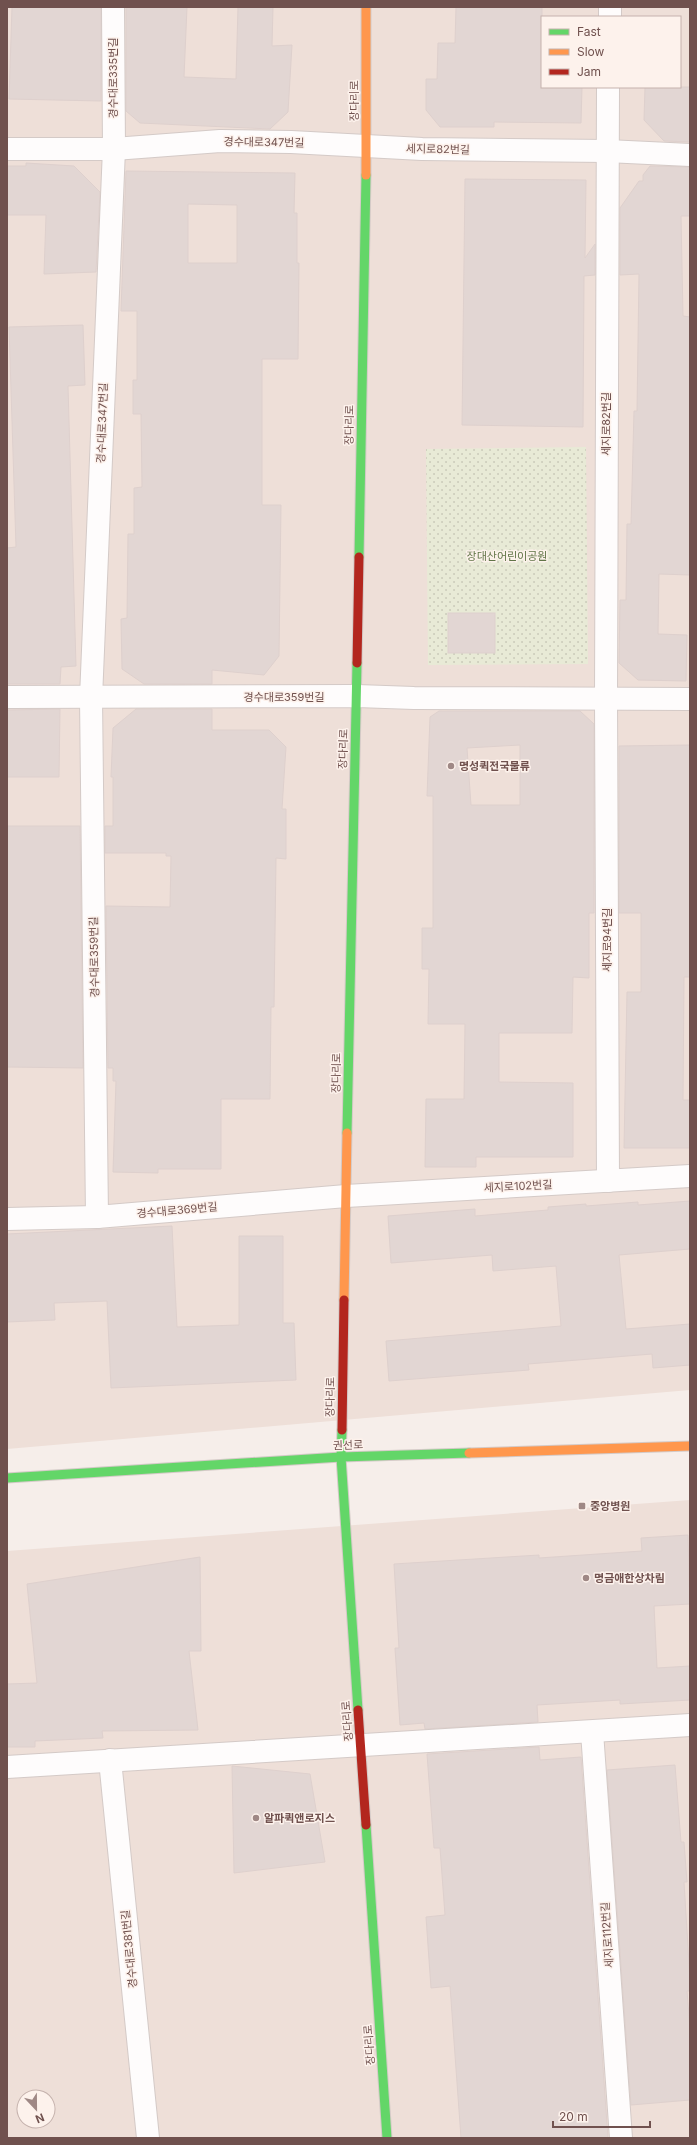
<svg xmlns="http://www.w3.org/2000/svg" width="697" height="2145" font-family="Inter,'Noto Sans KR',sans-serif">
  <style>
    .residential { fill: #eedfd8; fill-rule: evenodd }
    .park { fill: url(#park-dots) }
    .building { fill: #e2d6d3; stroke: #ded0cd; fill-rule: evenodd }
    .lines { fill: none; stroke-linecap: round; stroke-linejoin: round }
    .street-casing { stroke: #d4cac7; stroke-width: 24 }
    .fast-casing { stroke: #d4cac7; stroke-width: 11 }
    .slow-casing { stroke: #d4cac7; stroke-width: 11 }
    .jam-casing { stroke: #d4cac7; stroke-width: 11 }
    .street { stroke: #fefcfc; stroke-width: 22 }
    .fast { stroke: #63d668; stroke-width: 9 }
    .slow { stroke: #ff974d; stroke-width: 9 }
    .jam { stroke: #b3261e; stroke-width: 9 }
    .poi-dot { fill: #9f8885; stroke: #fdf2ec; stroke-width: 1.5 }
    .labels { text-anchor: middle; stroke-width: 3; stroke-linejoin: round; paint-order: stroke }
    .street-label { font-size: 11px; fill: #70514e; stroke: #fdf2ec }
    .park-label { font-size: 11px; fill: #617547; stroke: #fdf2ec }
    .poi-label { font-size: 11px; font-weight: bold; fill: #70514e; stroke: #fdf2ec; text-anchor: start }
  </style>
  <defs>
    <pattern id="park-dots" width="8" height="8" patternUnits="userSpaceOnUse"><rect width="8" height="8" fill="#e8ead6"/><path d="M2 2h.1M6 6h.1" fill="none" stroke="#cacab9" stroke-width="1.8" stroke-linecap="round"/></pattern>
  </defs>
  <rect width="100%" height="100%" fill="#f6eeea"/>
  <g class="residential">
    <path d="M 7,7 L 690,7 L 690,1390 L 7,1449 ZM 542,17 L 680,17 L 680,87 L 542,87 Z"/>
    <path d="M 690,1500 L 690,2138 L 7,2138 L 7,1551 ZM 24,2097 L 48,2097 L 48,2121 L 24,2121 Z"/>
  </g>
  <path class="park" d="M 586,447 L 588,664 L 428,665 L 426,449 Z"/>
  <g class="building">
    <path d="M 12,7 L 101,7 L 101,101 L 9,99 Z"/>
    <path d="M 126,7 L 187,7 L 184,77 L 236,79 L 238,7 L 273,7 L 272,46 L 292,45 L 288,112 L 270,129 L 140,123 L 126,111 Z"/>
    <path d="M 456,7 L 542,7 L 542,87 L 582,87 L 581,123 L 494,122 L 494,127 L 440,127 L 426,110 L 426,79 L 437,79 L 438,43 L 455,43 Z"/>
    <path d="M 645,87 L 690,87 L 690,142 L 664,141 L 644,120 Z"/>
    <path d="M 26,163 L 74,166 L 100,192 L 96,272 L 44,274 L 46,215 L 7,215 L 7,166 L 26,166 Z"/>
    <path d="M 650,166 L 690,167 L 690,216 L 681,216 L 683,316 L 690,317 L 690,575 L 659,574 L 658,634 L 687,635 L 686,681 L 638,680 L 619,663 L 620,600 L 626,600 L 627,524 L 631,524 L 634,411 L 637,411 L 639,274 L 620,275 L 620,208 L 639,181 L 643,181 L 643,175 Z"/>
    <path d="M 126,171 L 295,173 L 294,213 L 297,213 L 297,263 L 299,263 L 298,359 L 262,359 L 262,505 L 281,505 L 279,656 L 264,675 L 212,670 L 212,684 L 144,684 L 122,669 L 121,619 L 127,618 L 128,534 L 134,534 L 134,488 L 142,487 L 141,414 L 133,414 L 133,380 L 137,380 L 137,311 L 121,311 ZM 188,204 L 237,205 L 237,263 L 188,263 Z"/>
    <path d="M 465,179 L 586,180 L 585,258 L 595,244 L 595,275 L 584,276 L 583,427 L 462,425 Z"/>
    <path d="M 83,325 L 85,385 L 68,386 L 76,666 L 61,667 L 60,684 L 7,684 L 7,548 L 16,547 L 9,327 Z"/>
    <rect x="448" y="613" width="47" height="40"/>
    <path d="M 60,709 L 59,777 L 7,777 L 7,710 Z"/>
    <path d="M 136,709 L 212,709 L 212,730 L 269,730 L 286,747 L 282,809 L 286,809 L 286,859 L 276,858 L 274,1007 L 271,1007 L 270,1099 L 221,1099 L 221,1169 L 158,1169 L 158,1173 L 113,1172 L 116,1081 L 113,1081 L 113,1068 L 108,1068 L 106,906 L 170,907 L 171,856 L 166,856 L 166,853 L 105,853 L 105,826 L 113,826 L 113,777 L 111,777 L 113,728 Z"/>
    <path d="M 439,711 L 580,711 L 594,724 L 594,913 L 589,913 L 589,978 L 573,977 L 572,1033 L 499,1033 L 499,1082 L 573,1083 L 573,1157 L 476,1157 L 476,1167 L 425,1167 L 426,1099 L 464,1099 L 465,1024 L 428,1024 L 429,969 L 422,969 L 422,928 L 433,928 L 433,796 L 427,796 L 430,717 ZM 520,745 L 520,805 L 471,805 L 467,748 Z"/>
    <path d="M 690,745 L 690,977 L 684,977 L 683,1100 L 690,1100 L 690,1148 L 624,1148 L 627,992 L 641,992 L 641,913 L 619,913 L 619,746 Z"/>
    <path d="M 7,826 L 80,826 L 83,1068 L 7,1067 Z"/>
    <path d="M 690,1201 L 690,1249 L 619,1255 L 626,1329 L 690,1324 L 690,1365 L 653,1368 L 652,1354 L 528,1364 L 529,1370 L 389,1381 L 386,1341 L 561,1326 L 556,1266 L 493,1271 L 492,1255 L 391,1263 L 388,1216 L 475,1209 L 475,1216 L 548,1210 L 548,1207 L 586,1204 L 586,1206 L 638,1202 L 638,1205 Z"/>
    <path d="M 172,1226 L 177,1327 L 239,1325 L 239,1236 L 283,1236 L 283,1323 L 294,1323 L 296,1380 L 111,1388 L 107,1301 L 54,1303 L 55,1320 L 7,1322 L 7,1234 Z"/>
    <path d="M 688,1535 L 690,1604 L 654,1606 L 657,1668 L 690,1666 L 690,1700 L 620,1704 L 620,1700 L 537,1705 L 538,1722 L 425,1729 L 424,1723 L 400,1725 L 395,1648 L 399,1648 L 394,1564 L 539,1555 L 539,1558 L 642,1551 L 641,1538 Z"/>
    <path d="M 200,1557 L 201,1651 L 189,1651 L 198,1730 L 102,1731 L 103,1738 L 35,1741 L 35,1747 L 7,1747 L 7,1684 L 37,1683 L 27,1584 Z"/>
    <path d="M 539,1747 L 540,1760 L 581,1757 L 608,2138 L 461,2138 L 450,1986 L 431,1988 L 426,1917 L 445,1915 L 440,1848 L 434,1848 L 427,1754 Z"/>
    <path d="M 675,1765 L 681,1842 L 684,1842 L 687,1882 L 684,1882 L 690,1980 L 690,1991 L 687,1991 L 690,2028 L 690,2100 L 631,2105 L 607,1770 Z"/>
    <path d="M 232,1766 L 310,1774 L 325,1862 L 234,1873 Z"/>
  </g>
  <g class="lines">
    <g class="street-casing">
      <g id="street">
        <path d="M 610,17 L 610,7"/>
        <path d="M 7,149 L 114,149 L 220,141 L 291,142 L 422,149 L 607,151 L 690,155"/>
        <path d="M 7,697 L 357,696 L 414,698 L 690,699"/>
        <path d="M 608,1181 L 606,698 L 608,87"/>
        <path d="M 97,1217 L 91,698 L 114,149 L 113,7"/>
        <path d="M 7,1219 L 97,1217 L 346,1196 L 690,1176"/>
        <path d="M 592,1732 L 621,2138"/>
        <path d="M 110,1760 L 148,2138"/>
        <path d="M 7,1767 L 690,1725"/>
      </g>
    </g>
    <g class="fast-casing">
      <g id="fast">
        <path d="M 359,557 L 366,175"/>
        <path d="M 347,1133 L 357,663"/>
        <path d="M 342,1430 L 341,1457 L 358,1710"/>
        <path d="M 7,1478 L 341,1457 L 469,1453"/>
        <path d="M 366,1825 L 387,2138"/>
      </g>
    </g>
    <g class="slow-casing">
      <g id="slow">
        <path d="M 366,7 L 366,175"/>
        <path d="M 344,1300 L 347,1133"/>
        <path d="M 469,1453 L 690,1446"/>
      </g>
    </g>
    <g class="jam-casing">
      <g id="jam">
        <path d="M 357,663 L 359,557"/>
        <path d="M 342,1430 L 344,1300"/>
        <path d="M 358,1710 L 366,1825"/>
      </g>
    </g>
    <use href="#street" class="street"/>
    <use href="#fast" class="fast"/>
    <use href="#slow" class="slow"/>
    <use href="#jam" class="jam"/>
  </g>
  <g class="poi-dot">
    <circle cx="451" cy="766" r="4"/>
    <rect x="578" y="1502" width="8" height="8" rx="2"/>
    <circle cx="586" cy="1578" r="4"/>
    <circle cx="256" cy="1818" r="4"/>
  </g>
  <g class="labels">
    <g class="street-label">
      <text transform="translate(113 78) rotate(-90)" y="4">경수대로335번길</text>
      <text transform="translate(354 101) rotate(-90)" y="4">장다리로</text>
      <text transform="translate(264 142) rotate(1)" y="4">경수대로347번길</text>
      <text transform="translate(438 149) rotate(1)" y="4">세지로82번길</text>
      <text transform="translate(102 423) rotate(-88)" y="4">경수대로347번길</text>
      <text transform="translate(606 424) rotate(-90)" y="4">세지로82번길</text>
      <text transform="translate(349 425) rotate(-89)" y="4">장다리로</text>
      <text x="284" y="701">경수대로359번길</text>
      <text transform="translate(343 749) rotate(-88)" y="4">장다리로</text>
      <text transform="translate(607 940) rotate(-90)" y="4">세지로94번길</text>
      <text transform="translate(94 957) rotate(-91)" y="4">경수대로359번길</text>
      <text transform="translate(336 1073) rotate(-89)" y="4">장다리로</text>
      <text transform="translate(518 1186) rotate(-3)" y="4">세지로102번길</text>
      <text transform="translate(177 1210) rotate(-5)" y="4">경수대로369번길</text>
      <text transform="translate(330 1397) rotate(-89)" y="4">장다리로</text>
      <text transform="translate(348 1445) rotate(-2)" y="4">권선로</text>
      <text transform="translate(347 1721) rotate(-94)" y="4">장다리로</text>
      <text transform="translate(607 1935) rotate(-94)" y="4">세지로112번길</text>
      <text transform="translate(129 1949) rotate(-96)" y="4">경수대로381번길</text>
      <text transform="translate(369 2045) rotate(-94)" y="4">장다리로</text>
    </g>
    <g class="park-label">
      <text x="507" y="560">장대산어린이공원</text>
    </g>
    <g class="poi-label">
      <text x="459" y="770">명성퀵전국물류</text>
      <text x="590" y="1510">중앙병원</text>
      <text x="594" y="1582">명금애한상차림</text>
      <text x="264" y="1822">알파퀵앤로지스</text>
    </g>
  </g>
  <rect width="697" height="2145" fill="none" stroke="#70514e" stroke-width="16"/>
  <rect x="541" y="16" width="140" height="72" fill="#fdf2ec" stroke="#c5b2ad"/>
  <rect x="549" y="29" width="20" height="6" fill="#63d668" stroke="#c5b2ad"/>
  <text x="577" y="36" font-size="12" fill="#70514e">Fast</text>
  <rect x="549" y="49" width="20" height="6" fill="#ff974d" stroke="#c5b2ad"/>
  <text x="577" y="56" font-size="12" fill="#70514e">Slow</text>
  <rect x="549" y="69" width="20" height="6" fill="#b3261e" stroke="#c5b2ad"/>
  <text x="577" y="76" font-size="12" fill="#70514e">Jam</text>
  <g transform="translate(36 2109) rotate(158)"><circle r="19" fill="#fdf2ec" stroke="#c5b2ad"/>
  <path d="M0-3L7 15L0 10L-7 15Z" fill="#9f8885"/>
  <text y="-6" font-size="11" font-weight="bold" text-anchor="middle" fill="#70514e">N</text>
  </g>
  <path d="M553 2121v6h97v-6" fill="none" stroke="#70514e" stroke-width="2"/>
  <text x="559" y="2121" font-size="12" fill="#70514e" stroke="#fdf2ec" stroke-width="3" paint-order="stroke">20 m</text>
</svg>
